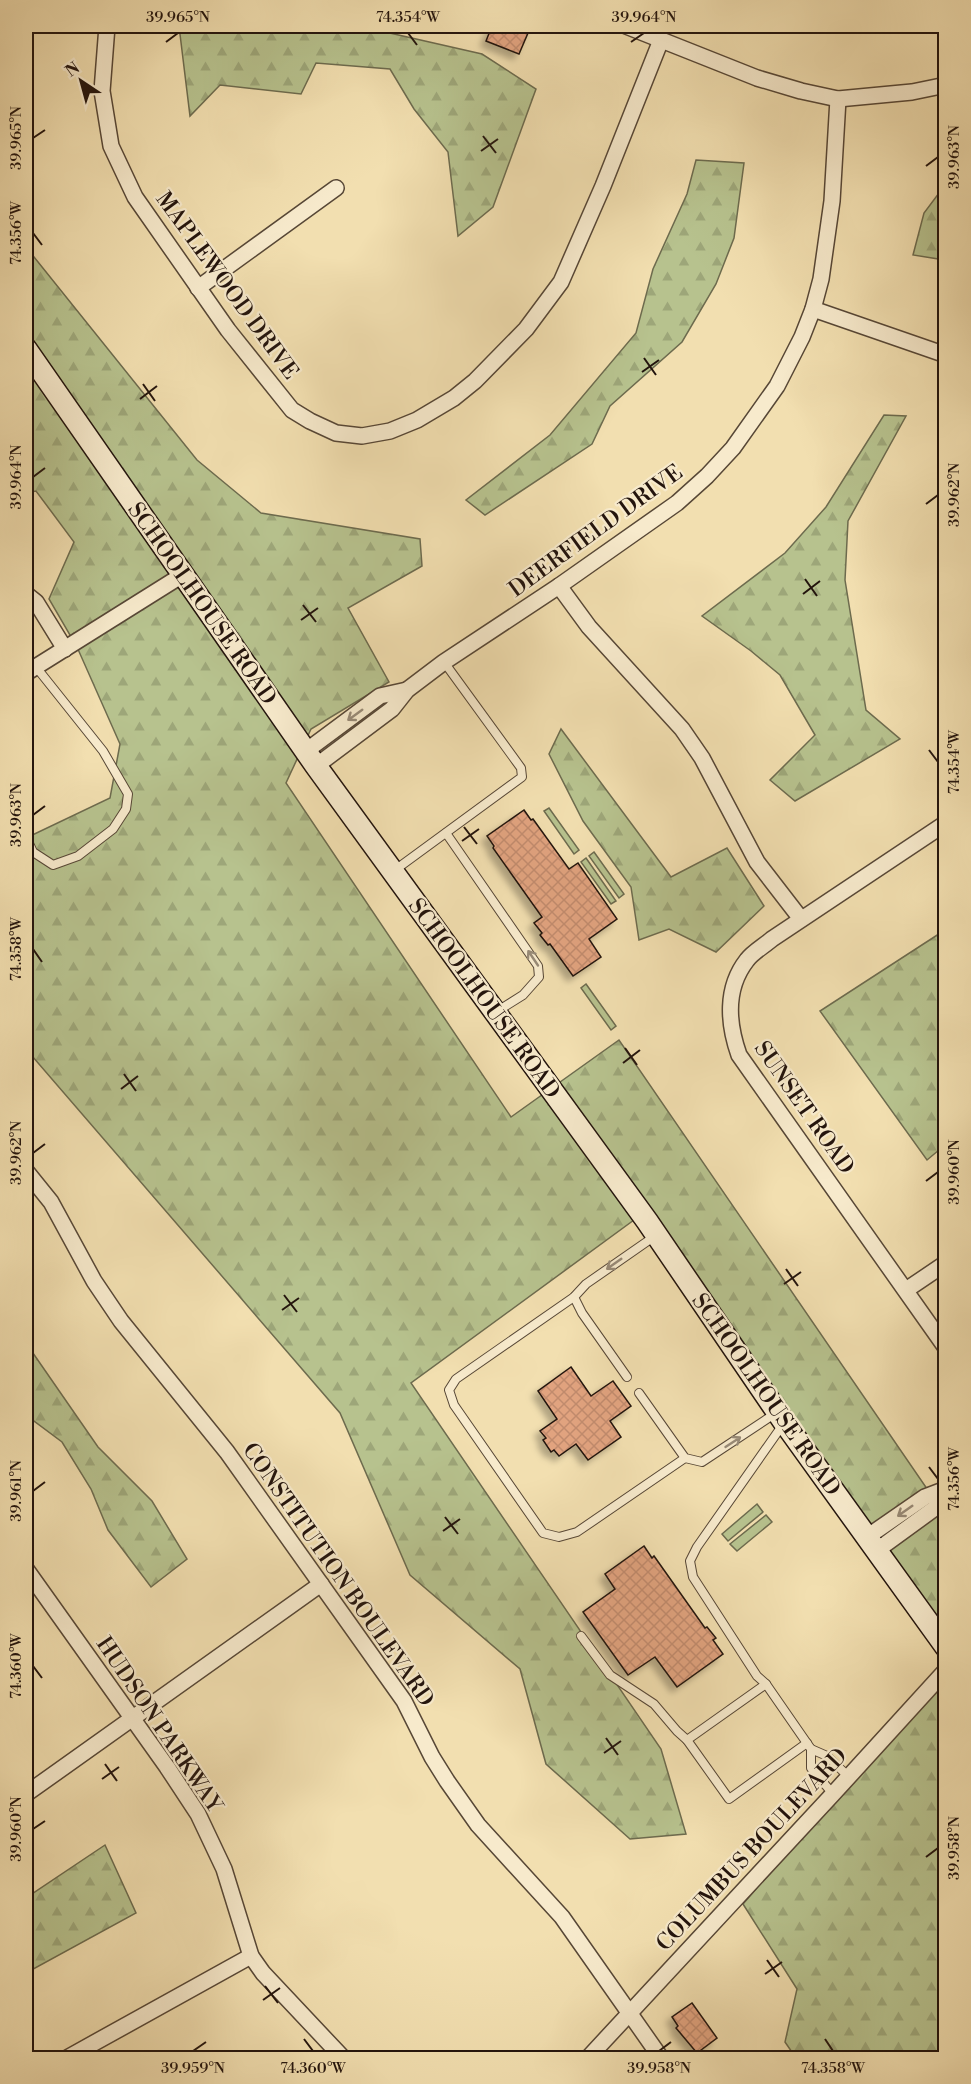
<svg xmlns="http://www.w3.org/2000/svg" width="971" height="2084" font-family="'Libre Bodoni',serif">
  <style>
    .forest { fill: url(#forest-firs); stroke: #6d6b4e; stroke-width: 1.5 }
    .garden { fill: #b7c28e; stroke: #6d6b4e; stroke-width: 1.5 }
    .building { fill: url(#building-cross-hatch); stroke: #23140d; stroke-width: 1.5; filter: url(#shadow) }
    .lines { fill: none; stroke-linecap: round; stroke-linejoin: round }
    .lane-casing { stroke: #574736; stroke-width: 10 }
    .street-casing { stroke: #574736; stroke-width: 18 }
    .secondary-casing { stroke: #23140d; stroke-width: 24 }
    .lane { stroke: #f7eacc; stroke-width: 8 }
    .street { stroke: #f7eacc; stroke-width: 15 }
    .secondary { stroke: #f7eacc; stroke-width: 21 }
    .oneway { stroke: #988a76 }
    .ticks { fill: none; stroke: #23140d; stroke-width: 2 }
    .labels { text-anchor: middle; stroke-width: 4.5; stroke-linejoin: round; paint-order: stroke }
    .street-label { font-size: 22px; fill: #23140d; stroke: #f7eacc }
    .neatline { fill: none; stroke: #23140d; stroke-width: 2 }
    .ticks-label { font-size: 15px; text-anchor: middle; fill: #23140d }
  </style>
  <defs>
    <pattern id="forest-firs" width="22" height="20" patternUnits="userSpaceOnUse" patternTransform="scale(1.5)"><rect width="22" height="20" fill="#b7c28e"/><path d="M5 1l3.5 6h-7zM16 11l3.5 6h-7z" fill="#9da679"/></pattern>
    <pattern id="building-cross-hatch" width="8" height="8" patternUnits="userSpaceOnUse" patternTransform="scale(1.5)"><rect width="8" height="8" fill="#e1a37f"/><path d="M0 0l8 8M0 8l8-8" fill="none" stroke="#c18b6d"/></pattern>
    <filter id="shadow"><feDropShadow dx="-5.5" dy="5.5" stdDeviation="3" flood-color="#0004"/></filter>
  </defs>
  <rect width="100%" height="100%" fill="#f2dfb0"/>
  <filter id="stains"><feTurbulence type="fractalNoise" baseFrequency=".00333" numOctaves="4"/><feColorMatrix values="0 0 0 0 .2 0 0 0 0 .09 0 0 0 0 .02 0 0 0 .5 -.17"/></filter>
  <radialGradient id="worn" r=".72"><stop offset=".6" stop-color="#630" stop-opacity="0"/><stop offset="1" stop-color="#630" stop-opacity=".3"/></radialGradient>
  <g class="forest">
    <path d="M 179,26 L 359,26 L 482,54 L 536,89 L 493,207 L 458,236 L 448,152 L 414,109 L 390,69 L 316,63 L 301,94 L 220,85 L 190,116 Z"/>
    <path d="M 696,160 L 744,163 L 734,238 L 716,284 L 682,342 L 610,406 L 592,444 L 485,515 L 466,500 L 550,435 L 636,333 L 653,269 L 687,194 Z"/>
    <path d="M 945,185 L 945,260 L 913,255 L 924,213 Z"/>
    <path d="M 26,247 L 197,460 L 261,513 L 420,539 L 422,566 L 348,608 L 389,682 L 311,729 L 286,783 L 511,1117 L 619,1040 L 945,1515 L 945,1649 L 634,1220 L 411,1383 L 661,1749 L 686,1834 L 630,1839 L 546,1764 L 520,1669 L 410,1575 L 340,1413 L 26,1049 L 26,838 L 110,798 L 120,744 L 77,647 L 49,599 L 74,542 L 36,491 L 26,493 Z"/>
    <path d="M 884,415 L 906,416 L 848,521 L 845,580 L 866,710 L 900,739 L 795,801 L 770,780 L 815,735 L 780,675 L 751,651 L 702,616 L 785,553 L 826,507 Z"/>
    <path d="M 561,729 L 671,877 L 727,848 L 764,906 L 716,952 L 669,929 L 639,940 L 631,887 L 583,821 L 549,754 Z"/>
    <path d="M 945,930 L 945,1145 L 927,1160 L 820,1011 Z"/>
    <path d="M 26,1343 L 98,1447 L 152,1501 L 187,1559 L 151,1587 L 108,1530 L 91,1489 L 62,1442 L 26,1415 Z"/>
    <path d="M 945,1673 L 945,2058 L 796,2058 L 785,2042 L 797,1989 L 743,1904 Z"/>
    <path d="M 105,1845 L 136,1913 L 26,1973 L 26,1898 Z"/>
  </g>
  <g class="garden">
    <path d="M 549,808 L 579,850 L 574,854 L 544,811 Z"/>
    <path d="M 594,852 L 624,894 L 619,898 L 589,856 Z"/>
    <path d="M 586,858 L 616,901 L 611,904 L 581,862 Z"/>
    <path d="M 586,984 L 616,1026 L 611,1030 L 581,988 Z"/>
    <path d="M 757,1504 L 763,1512 L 728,1541 L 722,1534 Z"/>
    <path d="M 766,1515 L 772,1522 L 737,1551 L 730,1544 Z"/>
  </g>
  <g class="building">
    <path d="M 492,26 L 531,26 L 519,54 L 486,41 Z"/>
    <path d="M 524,810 L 531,820 L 533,819 L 569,869 L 578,863 L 617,919 L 589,939 L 601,957 L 573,976 L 550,944 L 548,945 L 540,935 L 542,933 L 534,923 L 542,917 L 493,848 L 494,846 L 487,836 Z"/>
    <path d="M 571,1367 L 591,1396 L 613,1381 L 631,1406 L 610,1421 L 621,1437 L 588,1460 L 576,1444 L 559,1456 L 554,1450 L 551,1452 L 543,1440 L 546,1438 L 540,1431 L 557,1419 L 538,1391 Z"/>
    <path d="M 644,1546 L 652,1558 L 654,1556 L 705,1628 L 707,1627 L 716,1638 L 713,1640 L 723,1654 L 677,1687 L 655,1657 L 628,1675 L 583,1612 L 615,1589 L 605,1574 Z"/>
    <path d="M 692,2003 L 717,2038 L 697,2053 L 676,2028 L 678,2026 L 672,2017 Z"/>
  </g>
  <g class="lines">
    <g class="lane-casing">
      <g id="lane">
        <path d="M 446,833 L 538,966 L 539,977 L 523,995 L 496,1012"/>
        <path d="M 26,837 L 33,852 L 53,865 L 78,856 L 113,829 L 126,809 L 128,794 L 103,751 L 36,667"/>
        <path d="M 395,870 L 522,777 L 521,768 L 444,662"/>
        <path d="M 655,1236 L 586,1284 L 574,1297 L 456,1379 L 449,1390 L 454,1405 L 543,1533 L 559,1537 L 577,1532 L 685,1458"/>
        <path d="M 574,1297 L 582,1313 L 627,1377"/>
        <path d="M 639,1393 L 685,1458 L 702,1462 L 776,1413"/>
        <path d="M 784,1423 L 697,1547 L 690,1561 L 693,1577 L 757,1676 L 766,1684 L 811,1749 L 827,1756 L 849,1777"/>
        <path d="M 581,1636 L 610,1675 L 654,1704 L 677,1731 L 687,1740"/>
        <path d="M 766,1684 L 687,1740 L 729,1799 L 807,1743"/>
        <path d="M 811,1749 L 811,1768 L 833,1794"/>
      </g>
    </g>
    <g class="street-casing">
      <g id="street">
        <path d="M 107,26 L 102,91 L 111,146 L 135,197 L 228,330 L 292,410 L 310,421 L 336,433 L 362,436 L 390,431 L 417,420 L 454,398 L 475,381 L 526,329 L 561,282 L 603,186 L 661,40"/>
        <path d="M 626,26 L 757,78 L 801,91 L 838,99 L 912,92 L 946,85"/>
        <path d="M 198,288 L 336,188"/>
        <path d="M 813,309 L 946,355"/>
        <path d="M 559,586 L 589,627 L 682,729 L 702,758 L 757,862 L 801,919"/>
        <path d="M 26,594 L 36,602 L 65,649"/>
        <path d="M 26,673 L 184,574"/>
        <path d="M 306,751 L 380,696 L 407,690"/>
        <path d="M 316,766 L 392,709 L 407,690 L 444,662 L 559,586 L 677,503 L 707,476 L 733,448 L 777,386 L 802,337 L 813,309 L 821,279 L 832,201 L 838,99"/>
        <path d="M 946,823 L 772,939 C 764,946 753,952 747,960 C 725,988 728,1024 739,1055 L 946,1348"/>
        <path d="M 26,1171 L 51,1202 L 94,1281 L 121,1321 L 227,1452 L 404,1701 L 432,1757 L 447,1781 L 478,1825 L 562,1917 L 661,2058"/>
        <path d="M 906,1290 L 946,1263"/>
        <path d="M 867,1537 L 925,1497 L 946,1489"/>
        <path d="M 876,1551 L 935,1508 L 946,1496"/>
        <path d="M 26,1569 L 167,1767 L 198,1814 L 224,1869 L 251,1956 L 263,1973 L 343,2058"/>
        <path d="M 26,1794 L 321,1584"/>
        <path d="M 67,2058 L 251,1956"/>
        <path d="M 588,2058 L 833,1794 L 946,1670"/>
      </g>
    </g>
    <g class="secondary-casing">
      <path id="secondary" d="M 26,349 L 316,766 L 647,1221 L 784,1422 L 946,1647"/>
    </g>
    <use href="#lane" class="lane"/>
    <use href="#street" class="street"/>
    <use href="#secondary" class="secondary"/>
  </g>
  <defs><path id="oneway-shaft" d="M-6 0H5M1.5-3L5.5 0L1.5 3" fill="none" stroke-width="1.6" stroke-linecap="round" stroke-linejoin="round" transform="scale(1.5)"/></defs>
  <g class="oneway">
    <use href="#oneway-shaft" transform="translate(355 715) rotate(144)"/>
    <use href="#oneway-shaft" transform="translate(533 958) rotate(-124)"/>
    <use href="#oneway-shaft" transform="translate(614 1264) rotate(145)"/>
    <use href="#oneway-shaft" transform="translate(733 1442) rotate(-33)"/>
    <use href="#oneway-shaft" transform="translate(905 1511) rotate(145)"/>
  </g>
  <path class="ticks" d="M 408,33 L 417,45M 166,42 L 178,33M 631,42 L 644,33M 483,136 L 496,153M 33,138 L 45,130M 481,151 L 498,139M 926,166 L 938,157M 33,233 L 42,245M 644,358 L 656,375M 642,372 L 659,360M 143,384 L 155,401M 140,399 L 157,386M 33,477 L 45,468M 926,504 L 938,495M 805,579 L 817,596M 803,594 L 820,581M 303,605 L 316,622M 301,620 L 318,608M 929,750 L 938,762M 33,815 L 45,806M 464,827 L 477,844M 462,841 L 479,829M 33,949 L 42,962M 625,1048 L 637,1065M 623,1063 L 640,1050M 124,1074 L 136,1091M 121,1089 L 138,1076M 33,1153 L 45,1144M 926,1181 L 938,1172M 786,1269 L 798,1286M 784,1284 L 801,1272M 284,1295 L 297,1312M 282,1310 L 299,1298M 929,1467 L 938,1479M 33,1491 L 45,1482M 445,1517 L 458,1534M 443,1531 L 460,1519M 33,1666 L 42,1678M 606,1738 L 618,1755M 604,1753 L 621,1741M 105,1764 L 117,1781M 102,1779 L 119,1767M 33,1829 L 45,1821M 926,1857 L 938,1848M 767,1960 L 779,1977M 765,1974 L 782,1962M 265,1986 L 278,2003M 263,2000 L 280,1988M 304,2039 L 313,2051M 825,2039 L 833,2051M 193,2051 L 206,2042M 659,2051 L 671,2042"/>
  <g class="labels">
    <g class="street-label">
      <text transform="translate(228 285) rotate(54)" y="8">MAPLEWOOD DRIVE</text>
      <text transform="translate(595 530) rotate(-36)" y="8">DEERFIELD DRIVE</text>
      <text transform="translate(203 603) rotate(55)" y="8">SCHOOLHOUSE ROAD</text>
      <text transform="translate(485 998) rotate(54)" y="8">SCHOOLHOUSE ROAD</text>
      <text transform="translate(805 1107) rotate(55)" y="8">SUNSET ROAD</text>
      <text transform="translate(767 1394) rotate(55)" y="8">SCHOOLHOUSE ROAD</text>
      <text transform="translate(339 1574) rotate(55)" y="8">CONSTITUTION BOULEVARD</text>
      <text transform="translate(160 1724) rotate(56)" y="8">HUDSON PARKWAY</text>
      <text transform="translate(751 1849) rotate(-47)" y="8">COLUMBUS BOULEVARD</text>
    </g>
  </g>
  <rect width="971" height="2084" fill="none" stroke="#f2dfb0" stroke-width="66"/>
  <g transform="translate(81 81) rotate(324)" stroke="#f7eacc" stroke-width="4.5" paint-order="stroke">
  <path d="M0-4.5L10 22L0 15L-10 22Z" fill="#23140d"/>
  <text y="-9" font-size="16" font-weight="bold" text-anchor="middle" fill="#23140d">N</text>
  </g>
  <rect x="33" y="33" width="905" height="2018" class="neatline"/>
  <g class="ticks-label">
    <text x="178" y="22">39.965°N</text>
    <text x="408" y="22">74.354°W</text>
    <text x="644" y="22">39.964°N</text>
    <text transform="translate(16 138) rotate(-90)" y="5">39.965°N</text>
    <text transform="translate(954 157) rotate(-90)" y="5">39.963°N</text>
    <text transform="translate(16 233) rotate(-90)" y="5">74.356°W</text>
    <text transform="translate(16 477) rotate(-90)" y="5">39.964°N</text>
    <text transform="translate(954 495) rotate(-90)" y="5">39.962°N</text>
    <text transform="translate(954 762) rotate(-90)" y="5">74.354°W</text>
    <text transform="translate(16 815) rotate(-90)" y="5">39.963°N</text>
    <text transform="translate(16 949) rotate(-90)" y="5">74.358°W</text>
    <text transform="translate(16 1153) rotate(-90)" y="5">39.962°N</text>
    <text transform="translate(954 1172) rotate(-90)" y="5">39.960°N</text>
    <text transform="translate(954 1479) rotate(-90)" y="5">74.356°W</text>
    <text transform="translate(16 1491) rotate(-90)" y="5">39.961°N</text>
    <text transform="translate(16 1666) rotate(-90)" y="5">74.360°W</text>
    <text transform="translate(16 1829) rotate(-90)" y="5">39.960°N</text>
    <text transform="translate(954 1848) rotate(-90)" y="5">39.958°N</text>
    <text x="193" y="2073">39.959°N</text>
    <text x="313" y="2073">74.360°W</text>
    <text x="659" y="2073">39.958°N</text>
    <text x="833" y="2073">74.358°W</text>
  </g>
  <rect width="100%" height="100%" filter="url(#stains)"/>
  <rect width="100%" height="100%" fill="url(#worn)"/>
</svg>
